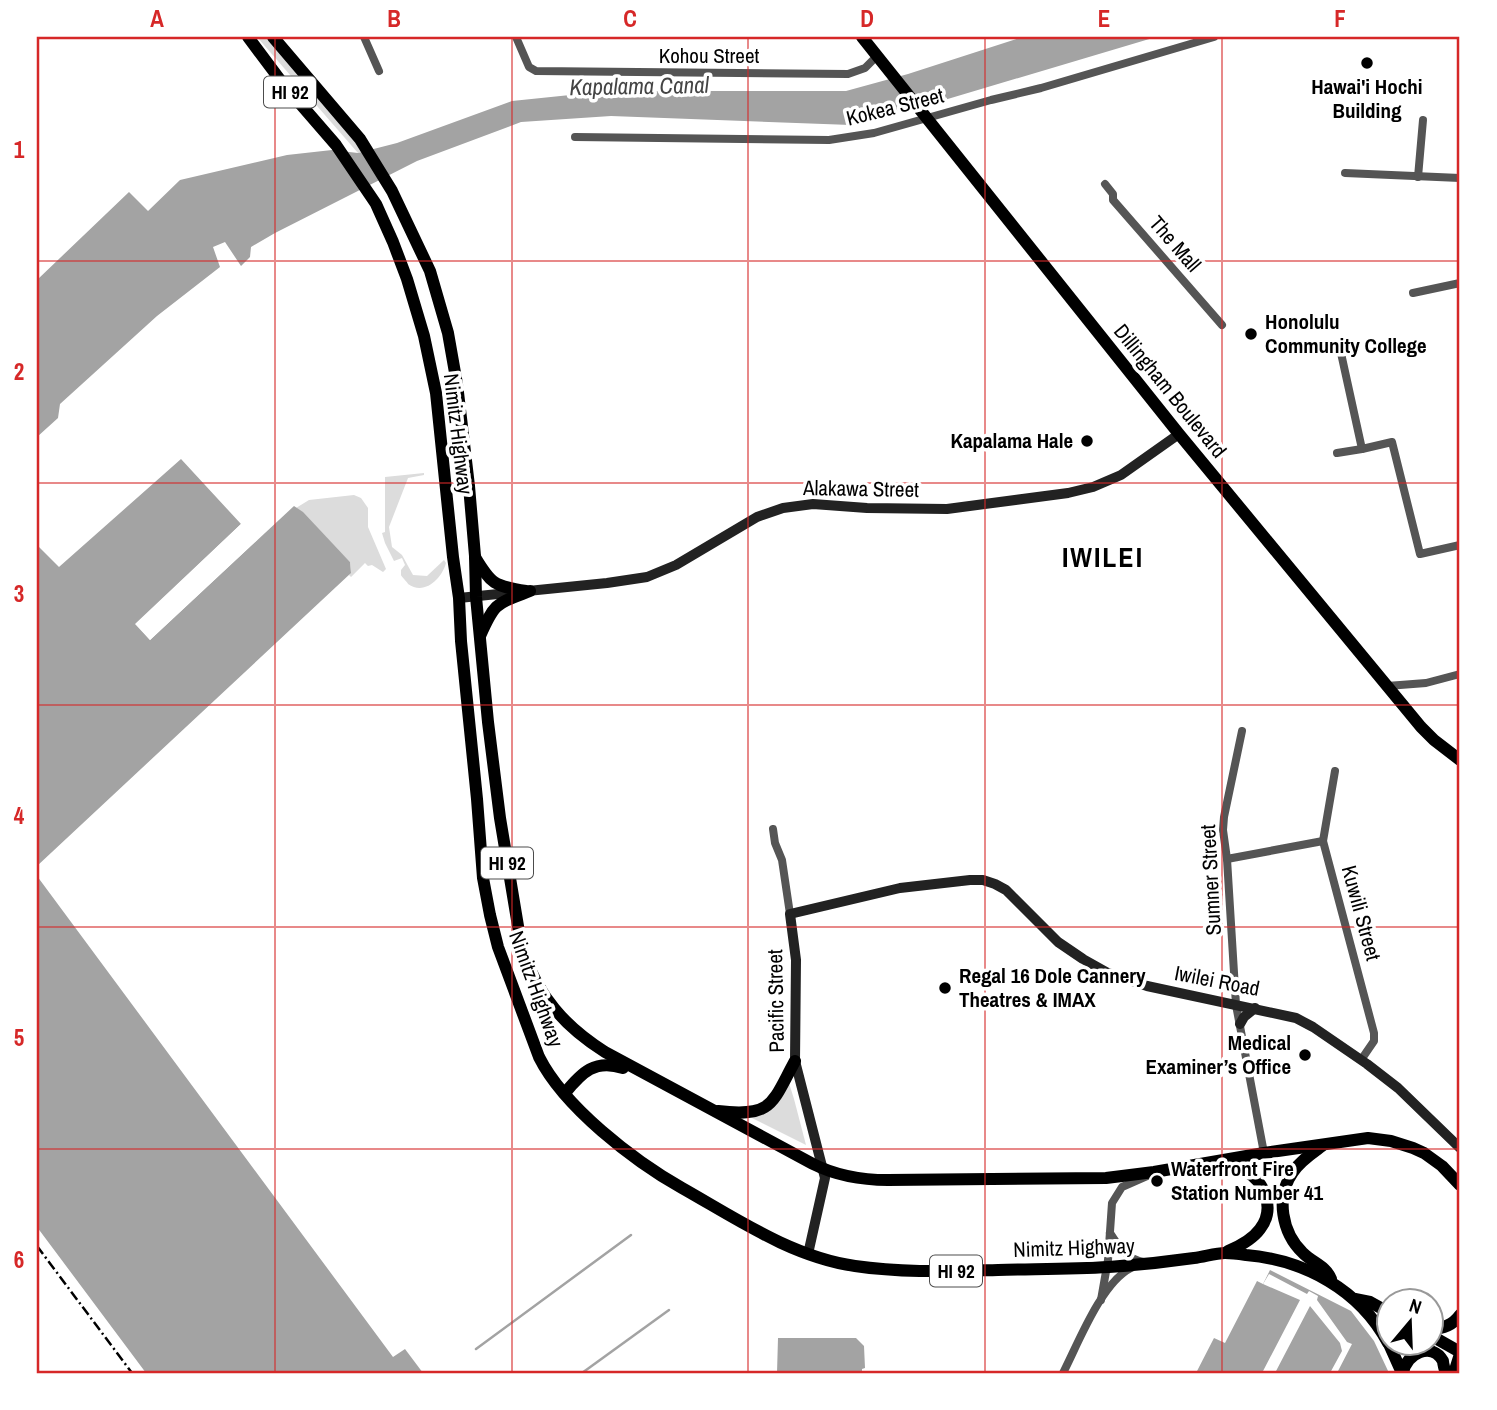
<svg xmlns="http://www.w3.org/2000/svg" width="1497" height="1410" font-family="'Archivo Narrow',sans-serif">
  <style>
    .green { fill: #dcdcdc }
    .water { fill: #a3a3a3 }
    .pier { fill: #fff }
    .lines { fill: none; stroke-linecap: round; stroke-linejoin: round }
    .stream { stroke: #a3a3a3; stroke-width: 2.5 }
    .street { stroke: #555; stroke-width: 8 }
    .secondary { stroke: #222; stroke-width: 10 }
    .primary { stroke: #000; stroke-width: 12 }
    .rail { stroke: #000; stroke-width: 2.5; stroke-dasharray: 10 3.5 2 3.5; stroke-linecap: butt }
    .grid { fill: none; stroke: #d62828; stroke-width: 2; stroke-opacity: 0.55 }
    .poi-dot { fill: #000; stroke: #fff; stroke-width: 2.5 }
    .labels { text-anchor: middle; stroke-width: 7; stroke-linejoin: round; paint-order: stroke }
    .shield { fill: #fff; stroke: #4c4c4c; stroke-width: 2 }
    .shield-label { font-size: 19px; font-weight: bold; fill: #000 }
    .street-label { font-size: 21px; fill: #000; stroke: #fff }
    .poi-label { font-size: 21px; font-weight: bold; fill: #000; stroke: #fff; text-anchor: start }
    .water-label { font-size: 23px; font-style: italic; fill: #444; stroke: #fff }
    .district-label { font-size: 28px; font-weight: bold; letter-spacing: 2px; fill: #000; stroke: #fff }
    .neatline { fill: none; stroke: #d62828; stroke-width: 2.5 }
    .grid-label { font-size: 23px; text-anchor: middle; font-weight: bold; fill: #d62828 }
  </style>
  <rect width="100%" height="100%" fill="#fff"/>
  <g class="green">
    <path d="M 257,37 L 269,37 L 367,150 L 358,153 Z"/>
    <path d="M 424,473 L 424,475 L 408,478 L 389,527 L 392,547 L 402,555 L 413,575 L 427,576 L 444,560 L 446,563 C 442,578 425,596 408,584 C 408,583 401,576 401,575 L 401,570 L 405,565 L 402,558 L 394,561 L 385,543 L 382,533 L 385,532 L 385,477 Z"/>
    <path d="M 354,495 L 361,498 L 368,508 L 368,527 L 386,569 L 383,572 L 372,565 L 368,566 L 365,563 L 351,577 L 349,575 L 351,572 L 350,562 L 303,513 L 296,508 L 309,500 Z"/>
    <path d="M 788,1080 L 794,1099 L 806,1145 L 748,1116 Z"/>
  </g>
  <g class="water">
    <path d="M 1023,37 L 1156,37 L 941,101 L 851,125 L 611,116 L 521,122 L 417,161 L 275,233 L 251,247 L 250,257 L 241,266 L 225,242 L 213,247 L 220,267 L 157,316 L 60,404 L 58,418 L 37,437 L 37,280 L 129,192 L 148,211 L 180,180 L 287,155 L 332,150 L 358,153 L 397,143 L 512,101 L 609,91 L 846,91 L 908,74 Z"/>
    <path d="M 181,459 L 241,524 L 136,624 L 150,640 L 294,506 L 303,512 L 350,562 L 351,573 L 37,866 L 37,545 L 59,567 Z"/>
    <path d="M 37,876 L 393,1357 L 405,1349 L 423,1373 L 146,1373 L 37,1227 Z"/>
    <path d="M 1270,1270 L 1351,1311 L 1374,1341 L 1389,1373 L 1196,1373 L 1214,1338 L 1225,1343 L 1257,1281 L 1263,1284 Z"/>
    <path d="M 778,1338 L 856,1338 L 864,1346 L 865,1368 L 862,1369 L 862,1373 L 777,1373 Z"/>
  </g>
  <g class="pier">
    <path d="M 241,524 L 244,527 L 140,624 L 150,635 L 255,538 L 257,540 L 150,640 L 135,624 Z"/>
    <path d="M 1269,1274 L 1307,1294 L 1309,1291 L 1318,1296 L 1317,1300 L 1347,1342 L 1352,1344 L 1337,1373 L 1330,1373 L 1342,1351 L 1340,1343 L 1310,1306 L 1275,1373 L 1262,1373 L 1300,1300 L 1263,1284 Z"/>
  </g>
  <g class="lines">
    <g class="stream">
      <path d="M 476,1349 L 631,1235"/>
      <path d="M 582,1373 L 669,1310"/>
    </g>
    <g class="street">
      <path d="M 364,37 L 379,71"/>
      <path d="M 516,37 L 529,67 L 536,71 L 848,74 L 865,68 L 877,56"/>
      <path d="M 575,137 L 829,140 L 874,133 L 991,100 L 1041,88 L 1214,37"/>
      <path d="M 1345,173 L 1460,178"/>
      <path d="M 1418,177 L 1423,120"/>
      <path d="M 1105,184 L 1113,194 L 1113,200 L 1222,325"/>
      <path d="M 1413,293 L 1460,283"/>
      <path d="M 1339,344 L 1362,449 L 1392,442 L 1420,554 L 1460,545"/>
      <path d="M 1337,453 L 1362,449"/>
      <path d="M 1387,686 L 1426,683 L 1460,674"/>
      <path d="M 1242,731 L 1224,817 L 1223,830 L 1227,859 L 1236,1005 L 1264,1153"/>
      <path d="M 1335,771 L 1323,841 L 1374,1033 L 1374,1041 L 1361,1060"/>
      <path d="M 773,829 L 775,843 L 782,860 L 790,914"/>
      <path d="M 1227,859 L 1323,841"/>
      <path d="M 1110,1233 C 1119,1247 1126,1258 1143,1262"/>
      <path d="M 1101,1300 L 1108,1260 L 1112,1203 L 1122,1187 L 1147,1176"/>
      <path d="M 1063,1373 C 1078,1344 1101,1283 1131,1268"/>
    </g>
    <g class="secondary">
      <path d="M 459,598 L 607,583 L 647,577 L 676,565 L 757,517 L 783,508 L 813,504 L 867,508 L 947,509 L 1068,493 L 1093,487 L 1121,475 L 1179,434"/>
      <path d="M 1240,1024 L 1244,1017 L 1255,1008"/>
      <path d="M 808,1254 L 825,1178 L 795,1061 L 796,960 L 790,914 L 900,888 L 970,880 L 983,880 L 995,884 L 1006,890 L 1058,942 L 1083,959 L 1108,973 L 1147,986 L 1296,1018 L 1313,1027 L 1367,1064 L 1398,1088 L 1460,1148"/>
    </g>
    <g class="primary">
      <path d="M 248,37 L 284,85 L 336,145 L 376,204 L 393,242 L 407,279 L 424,336 L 436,393 L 453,557 L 459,598 L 461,641 L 477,799 L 483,878 L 490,915 L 498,947 L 539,1057 C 564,1107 634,1161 682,1188 C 737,1219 792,1257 855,1266 C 902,1273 951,1271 998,1270 C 1035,1269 1072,1269 1109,1267 C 1138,1265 1166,1262 1194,1258 C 1204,1257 1215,1253 1225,1253 C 1232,1253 1239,1254 1246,1255 C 1305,1260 1360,1290 1388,1343"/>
      <path d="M 273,37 L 360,139 L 392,191 L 430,271 L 448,333 L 457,384 L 469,486 L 475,556 L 476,597 L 488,722 L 500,818 L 522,950 C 539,997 564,1026 605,1052 L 813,1164 C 837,1176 862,1180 888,1180 L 1106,1178 L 1154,1172 L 1264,1153 L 1368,1138 L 1391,1141 L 1413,1148 L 1424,1153 L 1442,1166 L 1460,1185"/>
      <path d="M 862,37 L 1179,434 L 1421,727 L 1434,740 L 1460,760"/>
      <path d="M 475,557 C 491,584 494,586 526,591"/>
      <path d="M 480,636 C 495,602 496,604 530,591"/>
      <path d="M 565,1093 C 582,1072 595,1059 623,1068"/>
      <path d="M 718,1111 C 773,1118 772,1103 795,1061"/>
      <path d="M 1322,1146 C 1311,1154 1300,1161 1293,1172 C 1275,1197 1282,1233 1303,1253 C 1313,1263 1326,1266 1331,1279"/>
      <path d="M 1218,1166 C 1227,1166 1237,1167 1245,1171 C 1266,1182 1275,1210 1260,1229 C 1252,1240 1240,1246 1228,1251"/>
      <path d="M 1355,1299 L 1370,1302 L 1388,1312"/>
      <path d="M 1430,1329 C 1443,1329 1453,1325 1460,1315"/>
      <path d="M 1430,1335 L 1460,1352"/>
      <path d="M 1389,1344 L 1402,1373"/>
      <path d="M 1403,1373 C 1406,1353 1432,1341 1443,1361 C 1443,1363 1445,1372 1446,1373"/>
      <path d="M 1454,1373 L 1460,1354"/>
    </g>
    <path class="rail" d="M 37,1246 L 132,1373"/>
  </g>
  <path class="grid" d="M 275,37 L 275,1373M 512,37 L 512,1373M 748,37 L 748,1373M 985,37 L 985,1373M 1222,37 L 1222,1373M 37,261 L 1460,261M 37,483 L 1460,483M 37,705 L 1460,705M 37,927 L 1460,927M 37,1149 L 1460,1149"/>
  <g class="poi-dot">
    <circle cx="1367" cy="63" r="7"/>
    <circle cx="1251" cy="334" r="7"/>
    <circle cx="1087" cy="441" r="7"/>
    <circle cx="945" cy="988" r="7"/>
    <circle cx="1305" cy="1055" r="7"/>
    <circle cx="1157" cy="1181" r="7"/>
  </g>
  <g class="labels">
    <g class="shield">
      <rect x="264" y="76.5" width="52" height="31" rx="5"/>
      <rect x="481" y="847.5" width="52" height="31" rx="5"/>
      <rect x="930" y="1255.5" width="52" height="31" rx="5"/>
    </g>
    <g class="shield-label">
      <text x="290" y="99">HI 92</text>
      <text x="507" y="870">HI 92</text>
      <text x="956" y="1278">HI 92</text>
    </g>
    <g class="street-label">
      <text x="709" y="63">Kohou Street</text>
      <text transform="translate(895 107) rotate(-14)" y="7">Kokea Street</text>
      <text transform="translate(1175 244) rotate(49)" y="7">The Mall</text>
      <text transform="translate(1170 391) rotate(51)" y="7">Dillingham Boulevard</text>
      <text transform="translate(458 434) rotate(83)" y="7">Nimitz Highway</text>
      <text transform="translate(861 489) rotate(1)" y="7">Alakawa Street</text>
      <text transform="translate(1211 880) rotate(-93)" y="7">Sumner Street</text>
      <text transform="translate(1361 913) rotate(75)" y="7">Kuwili Street</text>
      <text transform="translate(1217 981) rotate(11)" y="7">Iwilei Road</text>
      <text transform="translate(536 989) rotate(70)" y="7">Nimitz Highway</text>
      <text transform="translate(776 1001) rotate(-91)" y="7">Pacific Street</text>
      <text transform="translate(1074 1248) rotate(-2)" y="7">Nimitz Highway</text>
    </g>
    <g class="poi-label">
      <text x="1367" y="94" text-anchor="middle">Hawai'i Hochi<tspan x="1367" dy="24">Building</tspan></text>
      <text x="1265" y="329">Honolulu<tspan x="1265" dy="24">Community College</tspan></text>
      <text x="1073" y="448" text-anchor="end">Kapalama Hale</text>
      <text x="959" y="983">Regal 16 Dole Cannery<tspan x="959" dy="24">Theatres &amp; IMAX</tspan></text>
      <text x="1291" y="1050" text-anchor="end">Medical<tspan x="1291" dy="24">Examiner’s Office</tspan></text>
      <text x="1171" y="1176">Waterfront Fire<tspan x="1171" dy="24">Station Number 41</tspan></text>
    </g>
    <g class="water-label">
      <text transform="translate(639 86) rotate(-1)" y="8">Kapalama Canal</text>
    </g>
    <g class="district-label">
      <text x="1103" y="567">IWILEI</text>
    </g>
  </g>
  <rect width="1497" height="1410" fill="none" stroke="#ffffff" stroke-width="77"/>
  <g transform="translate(1410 1322) rotate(19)"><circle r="33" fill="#ffffff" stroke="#999999" stroke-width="2"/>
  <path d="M0-5L12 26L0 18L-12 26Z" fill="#000000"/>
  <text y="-10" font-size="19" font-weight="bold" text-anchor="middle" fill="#000000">N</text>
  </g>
  <rect x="38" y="38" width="1420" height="1334" class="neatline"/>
  <g class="grid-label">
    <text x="157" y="27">A</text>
    <text x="394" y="27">B</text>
    <text x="630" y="27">C</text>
    <text x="867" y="27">D</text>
    <text x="1104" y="27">E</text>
    <text x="1340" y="27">F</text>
    <text x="19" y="158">1</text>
    <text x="19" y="380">2</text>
    <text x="19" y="602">3</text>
    <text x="19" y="824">4</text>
    <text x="19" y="1046">5</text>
    <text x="19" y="1268">6</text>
  </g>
</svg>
